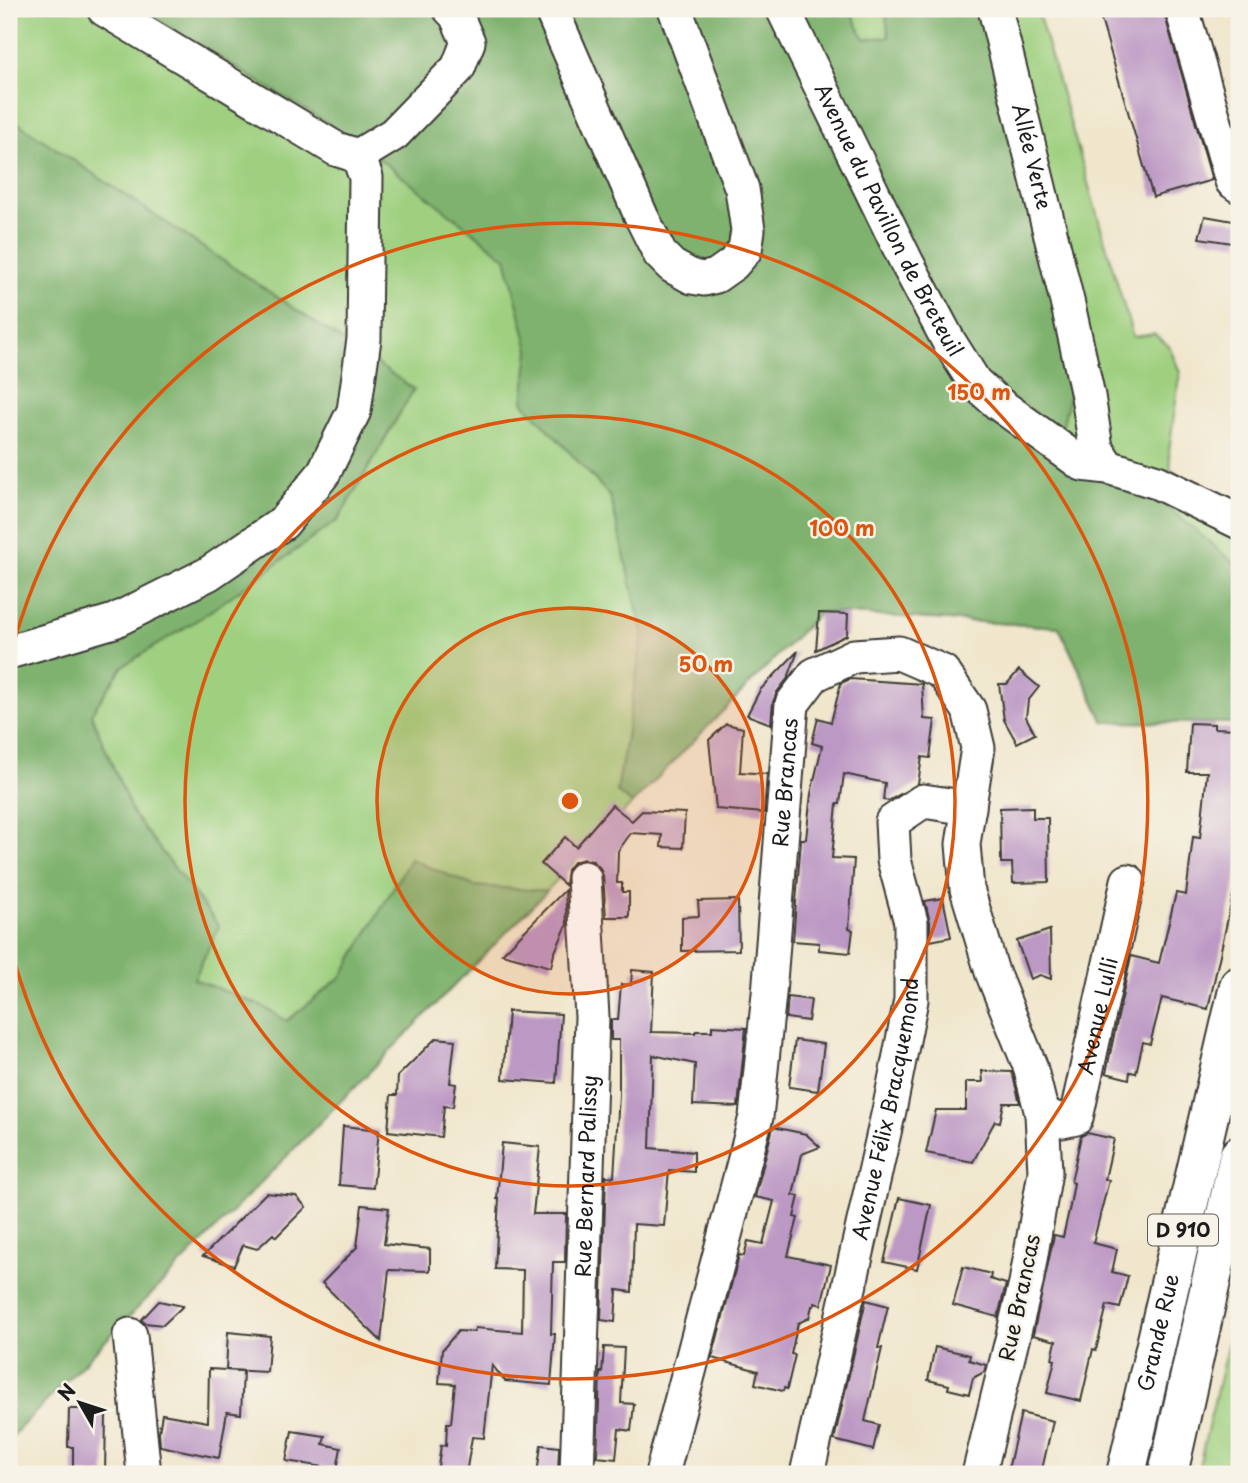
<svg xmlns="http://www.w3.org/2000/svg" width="1248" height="1483" font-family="'Playpen Sans',sans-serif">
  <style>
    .green { fill: #9fd080; stroke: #5e764e; stroke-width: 2 }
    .forest { fill: #7fb26e; stroke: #4e6745; stroke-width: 2 }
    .building { fill: #bc98c4 }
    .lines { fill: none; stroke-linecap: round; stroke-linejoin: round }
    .minor-casing { stroke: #3c3a36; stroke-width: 37 }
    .major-casing { stroke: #3c3a36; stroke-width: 42 }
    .minor { stroke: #fff; stroke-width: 33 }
    .major { stroke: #fff; stroke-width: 38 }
    .ring { fill: none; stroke: #de560d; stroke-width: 3.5 }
    .labels { text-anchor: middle; stroke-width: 5; stroke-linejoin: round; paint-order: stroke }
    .shield { fill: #f7f3e8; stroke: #5e5c59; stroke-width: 2 }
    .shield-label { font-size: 19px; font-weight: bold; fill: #1c1c1c }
    .street-label { font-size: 21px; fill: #1c1c1c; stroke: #f7f3e8 }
    .centre { fill: #de560d; stroke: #f7f3e8; stroke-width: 3.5 }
    .ring-label { font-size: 21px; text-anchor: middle; font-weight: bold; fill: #de560d; stroke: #f7f3e8; stroke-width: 5; stroke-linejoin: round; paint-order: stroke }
  </style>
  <rect width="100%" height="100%" fill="#f7f3e8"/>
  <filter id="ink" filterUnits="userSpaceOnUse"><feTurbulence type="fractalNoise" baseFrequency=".0143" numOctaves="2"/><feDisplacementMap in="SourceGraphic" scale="14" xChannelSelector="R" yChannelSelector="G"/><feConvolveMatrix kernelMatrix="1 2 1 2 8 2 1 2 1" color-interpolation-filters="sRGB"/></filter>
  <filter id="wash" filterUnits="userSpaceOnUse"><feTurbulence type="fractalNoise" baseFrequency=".00686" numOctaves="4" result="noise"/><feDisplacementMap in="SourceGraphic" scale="28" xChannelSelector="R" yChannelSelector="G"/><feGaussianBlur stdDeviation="1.57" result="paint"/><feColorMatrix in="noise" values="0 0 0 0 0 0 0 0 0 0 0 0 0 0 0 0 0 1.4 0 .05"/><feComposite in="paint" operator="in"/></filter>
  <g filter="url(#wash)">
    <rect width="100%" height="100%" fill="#f0e6cc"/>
    <g class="green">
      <path d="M 9,9 L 1037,9 L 1133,337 L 1154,334 L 1169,346 L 1180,372 L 1169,451 L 1171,471 L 1239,502 L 1239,723 L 1104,722 L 1059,627 L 820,612 L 14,1434 L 9,1443 Z"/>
      <path d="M 1239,1296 L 1239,1474 L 1197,1474 Z"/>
    </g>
    <g class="forest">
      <path d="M 139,9 L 850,9 L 864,39 L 889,37 L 885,9 L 984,9 L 1073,380 L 1056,455 L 1159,500 L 1239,567 L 1239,723 L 1104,722 L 1059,627 L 820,612 L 632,804 L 617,792 L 643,633 L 610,496 L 523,402 L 529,350 L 506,258 L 354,139 Z"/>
      <path d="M 9,117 L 414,389 L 338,520 L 202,617 L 123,666 L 91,714 L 133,814 L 219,926 L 194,979 L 262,1006 L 287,1021 L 342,976 L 410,859 L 474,886 L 547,891 L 14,1434 L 9,1443 Z"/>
    </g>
    <g id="blocks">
      <g class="building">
        <path d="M 1098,9 L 1163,9 L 1212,180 L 1153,197 Z"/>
        <path d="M 1205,216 L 1239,222 L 1239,244 L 1199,238 Z"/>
        <path d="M 819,613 L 848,614 L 847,635 L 816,650 Z"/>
        <path d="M 798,651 L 788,678 L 777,692 L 773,702 L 771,724 L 747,715 L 760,690 Z"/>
        <path d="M 1019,670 L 1039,687 L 1028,701 L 1026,717 L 1035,734 L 1017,743 L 1004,720 L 999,684 L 1007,684 Z"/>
        <path d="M 850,679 L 922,684 L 924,719 L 935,720 L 930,758 L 922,757 L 918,784 L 888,801 L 883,800 L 885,783 L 844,774 L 840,804 L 837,804 L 832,858 L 854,859 L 849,929 L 853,930 L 850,953 L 819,950 L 819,943 L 793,941 L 801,839 L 806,839 L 811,794 L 822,746 L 812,743 L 818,718 L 831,722 L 841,683 Z"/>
        <path d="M 1190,723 L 1214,724 L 1214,728 L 1239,729 L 1239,860 L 1233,895 L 1208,1009 L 1162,998 L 1150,1044 L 1143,1042 L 1136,1073 L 1130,1072 L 1129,1079 L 1106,1073 L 1131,956 L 1159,963 L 1176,893 L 1186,895 L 1193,837 L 1200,838 L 1207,772 L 1187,772 Z"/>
        <path d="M 726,724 L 743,728 L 740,772 L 767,774 L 764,813 L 716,809 L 709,740 Z"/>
        <path d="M 612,805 L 632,821 L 642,811 L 685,813 L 683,848 L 661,847 L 662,835 L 631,833 L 618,851 L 617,883 L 622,883 L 622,892 L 629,892 L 629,917 L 606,917 L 603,876 L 600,868 L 593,861 L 584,859 L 573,862 L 567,870 L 565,885 L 541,864 L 565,837 L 576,847 Z"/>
        <path d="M 1033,807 L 1033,818 L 1048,818 L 1049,882 L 1013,883 L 1012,863 L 1001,863 L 1000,808 Z"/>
        <path d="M 565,890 L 567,925 L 554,954 L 551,967 L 502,954 Z"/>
        <path d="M 943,898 L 951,937 L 930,941 L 930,922 L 925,901 Z"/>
        <path d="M 738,900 L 739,950 L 682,951 L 682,917 L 699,916 L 698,901 Z"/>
        <path d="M 1050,930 L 1051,979 L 1040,975 L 1030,979 L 1017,941 Z"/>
        <path d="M 632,970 L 654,972 L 651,1032 L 695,1033 L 696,1031 L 712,1031 L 712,1026 L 746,1028 L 738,1107 L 693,1105 L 695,1064 L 653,1055 L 650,1148 L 694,1152 L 694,1172 L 669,1170 L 664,1226 L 634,1224 L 632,1292 L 617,1290 L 615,1322 L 601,1320 L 606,1176 L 614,1177 L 619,1095 L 619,1040 L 611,1040 L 611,1020 L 618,1020 L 621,984 L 631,985 Z"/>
        <path d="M 788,997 L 811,1000 L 808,1021 L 786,1018 Z"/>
        <path d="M 508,1011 L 561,1014 L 556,1083 L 503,1079 Z"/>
        <path d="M 436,1038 L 455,1040 L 450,1083 L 456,1084 L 453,1107 L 444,1106 L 441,1137 L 388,1131 L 391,1095 L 397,1095 L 398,1076 Z"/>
        <path d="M 795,1040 L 824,1044 L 818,1091 L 789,1087 Z"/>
        <path d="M 982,1071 L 1012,1072 L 1020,1103 L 1004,1103 L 1000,1122 L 995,1121 L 973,1162 L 926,1153 L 936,1110 L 966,1110 L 966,1082 L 983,1082 Z"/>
        <path d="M 343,1126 L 379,1130 L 373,1188 L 339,1185 Z"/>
        <path d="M 773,1127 L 806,1134 L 820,1147 L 802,1154 L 793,1195 L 799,1196 L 794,1217 L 798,1218 L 788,1256 L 831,1265 L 821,1305 L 815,1303 L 814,1306 L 812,1306 L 809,1318 L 798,1323 L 791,1354 L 795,1355 L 787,1389 L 784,1388 L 783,1391 L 755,1384 L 758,1371 L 712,1358 L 739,1255 L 744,1256 L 748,1241 L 763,1244 L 774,1201 L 755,1197 Z"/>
        <path d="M 1087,1133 L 1114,1139 L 1105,1179 L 1109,1180 L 1093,1243 L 1117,1249 L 1112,1272 L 1128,1276 L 1120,1308 L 1107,1305 L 1096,1350 L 1093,1349 L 1081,1401 L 1047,1393 L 1055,1360 L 1052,1359 L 1056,1341 L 1033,1335 L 1054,1235 L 1063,1237 L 1070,1206 L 1074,1183 L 1071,1182 L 1081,1136 Z"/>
        <path d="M 502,1143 L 540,1147 L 533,1214 L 566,1214 L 565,1262 L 553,1262 L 551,1334 L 555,1334 L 551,1385 L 505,1381 L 492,1365 L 484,1438 L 472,1437 L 466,1474 L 437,1474 L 441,1445 L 446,1446 L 447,1423 L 451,1423 L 455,1384 L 439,1383 L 442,1350 L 458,1331 L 474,1332 L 475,1328 L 522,1332 L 523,1270 L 495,1269 L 499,1199 L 497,1199 Z"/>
        <path d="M 266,1193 L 296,1196 L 306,1207 L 276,1237 L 273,1234 L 257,1249 L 243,1245 L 234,1266 L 203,1256 Z"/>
        <path d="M 899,1198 L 931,1205 L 917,1269 L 884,1262 Z"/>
        <path d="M 362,1205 L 389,1208 L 384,1244 L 430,1249 L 430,1271 L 389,1270 L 381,1341 L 322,1283 L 357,1247 Z"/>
        <path d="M 963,1267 L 991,1274 L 990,1279 L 1006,1284 L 998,1317 L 953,1305 Z"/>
        <path d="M 866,1300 L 888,1306 L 878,1348 L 882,1348 L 865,1421 L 879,1425 L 873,1450 L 834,1440 Z"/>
        <path d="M 159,1301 L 183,1306 L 163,1325 L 145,1323 L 141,1320 Z"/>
        <path d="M 228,1332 L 270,1336 L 267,1372 L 226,1370 Z"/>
        <path d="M 604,1347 L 624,1348 L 621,1403 L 634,1404 L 631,1431 L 619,1429 L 616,1459 L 597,1457 L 600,1372 L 602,1373 Z"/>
        <path d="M 935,1347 L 970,1355 L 969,1360 L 986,1365 L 984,1372 L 973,1378 L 969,1394 L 948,1389 L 949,1385 L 928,1380 Z"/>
        <path d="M 209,1369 L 243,1371 L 241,1414 L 227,1412 L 219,1458 L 160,1446 L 159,1432 L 162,1414 L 208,1422 Z"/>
        <path d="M 69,1409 L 98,1409 L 98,1414 L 106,1414 L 105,1474 L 73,1474 L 73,1447 L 68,1447 Z"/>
        <path d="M 1021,1413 L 1053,1421 L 1041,1474 L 1007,1474 Z"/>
        <path d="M 292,1431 L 325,1436 L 323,1444 L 341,1448 L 337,1469 L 286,1461 Z"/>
        <path d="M 541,1445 L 559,1447 L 558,1474 L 537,1474 Z"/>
      </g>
    </g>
  </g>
  <g filter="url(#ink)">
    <use href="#blocks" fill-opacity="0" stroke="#3c3a36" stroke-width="2"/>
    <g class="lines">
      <g class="minor-casing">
        <g id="minor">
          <path d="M 104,9 L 336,149 L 358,156"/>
          <path d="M 551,9 L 642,218 L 660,254 L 672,266 L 692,277 L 704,279 L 716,276 L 733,264 L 745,250 L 748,230 L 742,189 L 675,9"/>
          <path id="s1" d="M 783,9 L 907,263 L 948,340 L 975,383 L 999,404 L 1082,464 L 1108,467 L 1157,482 L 1239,522"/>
          <path id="s2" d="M 995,9 L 1068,305 L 1088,396 L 1096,448 L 1108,467"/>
          <path d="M 1182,9 L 1232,181 L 1239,186"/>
          <path d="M 358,156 L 394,134 L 458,68 L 468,42 L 456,15 L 450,9"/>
          <path d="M 9,652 L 114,621 L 208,574 L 283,523 L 323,474 L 354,411 L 364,339 L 366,177 L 358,156"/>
          <path id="s3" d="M 1042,1114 L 1062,1121 L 1076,1118 L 1128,881"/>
          <path d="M 130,1335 L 144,1474"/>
          <path id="s4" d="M 577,1474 L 592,1017 L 584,878"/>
          <path id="s5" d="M 662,1474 L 756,1117 L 769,994 L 792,704 L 814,675 L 854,656 L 899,653 L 943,672 L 969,710 L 978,748 L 963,844 L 967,889 L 992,972 L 1030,1066 L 1042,1114 L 1045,1172 L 1026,1283 L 979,1474"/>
          <path id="s6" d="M 807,1474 L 890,1106 L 911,1000 L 911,922 L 894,860 L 892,822 L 923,801 L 969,808"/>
        </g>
      </g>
      <g class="major-casing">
        <g id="major">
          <path id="s7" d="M 1126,1474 L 1239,986"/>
          <path d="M 1168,1474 L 1239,1156"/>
        </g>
      </g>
      <use href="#minor" class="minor"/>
      <use href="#major" class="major"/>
    </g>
  </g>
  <circle cx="570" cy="801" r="193" fill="#de560d" fill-opacity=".12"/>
  <g class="ring">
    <circle cx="570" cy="801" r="193"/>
    <circle cx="570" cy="801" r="385"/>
    <path d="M9 661A578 578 0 1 1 9 941"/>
  </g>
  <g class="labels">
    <rect class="shield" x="1148" y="1214.5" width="70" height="31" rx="5"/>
    <g class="shield-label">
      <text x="1183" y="1237">D 910</text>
    </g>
    <g class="street-label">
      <text dy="7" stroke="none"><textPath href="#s2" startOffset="152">Allée Verte</textPath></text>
      <text dy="7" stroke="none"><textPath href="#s1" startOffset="236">Avenue du Pavillon de Breteuil</textPath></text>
      <text dy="7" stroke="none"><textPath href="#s5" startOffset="705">Rue Brancas</textPath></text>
      <text dy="7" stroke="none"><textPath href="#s3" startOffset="140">Avenue Lulli</textPath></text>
      <text dy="7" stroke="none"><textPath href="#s6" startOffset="374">Avenue Félix Bracquemond</textPath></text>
      <text dy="7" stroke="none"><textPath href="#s4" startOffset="298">Rue Bernard Palissy</textPath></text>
      <text transform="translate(1020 1298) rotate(-78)" y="7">Rue Brancas</text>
      <text dy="7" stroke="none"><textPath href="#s7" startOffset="145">Grande Rue</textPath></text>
    </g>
  </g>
  <circle cx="570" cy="801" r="10" class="centre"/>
  <g class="ring-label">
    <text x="979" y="400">150 m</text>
    <text x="842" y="536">100 m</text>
    <text x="706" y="672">50 m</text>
  </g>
  <rect width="1248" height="1483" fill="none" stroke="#f7f3e8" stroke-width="35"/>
  <g transform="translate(80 1403) rotate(309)" stroke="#f7f3e8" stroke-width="5" paint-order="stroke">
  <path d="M0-5L12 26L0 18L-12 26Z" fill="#1c1c1c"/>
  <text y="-10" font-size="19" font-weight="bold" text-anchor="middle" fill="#1c1c1c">N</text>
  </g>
</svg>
